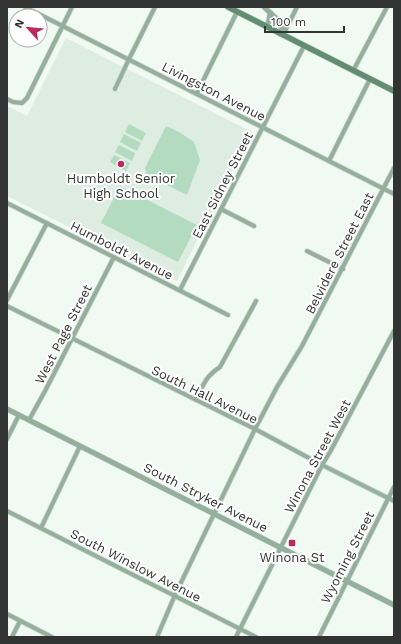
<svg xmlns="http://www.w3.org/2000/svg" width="401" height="644" font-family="'Work Sans',sans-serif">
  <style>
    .built { fill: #deede2 }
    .green { fill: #b2dbbf }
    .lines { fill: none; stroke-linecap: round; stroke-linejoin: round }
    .minor-casing { stroke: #ced6d0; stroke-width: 5.5 }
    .tertiary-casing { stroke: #ced6d0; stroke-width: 6 }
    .secondary-casing { stroke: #ced6d0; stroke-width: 7 }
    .minor { stroke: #94b09c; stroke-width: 4 }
    .tertiary { stroke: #94b09c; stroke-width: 5 }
    .secondary { stroke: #638d71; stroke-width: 5.5 }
    .poi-dot { fill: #b92b5e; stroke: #fff; stroke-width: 1.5 }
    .labels { text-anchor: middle; stroke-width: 4; stroke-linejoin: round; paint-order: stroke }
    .street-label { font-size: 13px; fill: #313432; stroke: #fff }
    .poi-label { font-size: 13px; fill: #313432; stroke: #fff }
  </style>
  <rect width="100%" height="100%" fill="#f1f9f3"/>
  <path class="built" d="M 66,38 L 252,132 L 177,281 L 7,196 L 7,106 L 27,116 Z"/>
  <g class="green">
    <path d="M 129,124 L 146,133 L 142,141 L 125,132 Z"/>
    <path d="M 166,126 L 179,132 L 194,142 L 200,160 L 187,195 L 147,175 L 145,168 Z"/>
    <path d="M 124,134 L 141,143 L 137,151 L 120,142 Z"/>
    <path d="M 119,145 L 135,153 L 132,161 L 115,152 Z"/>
    <path d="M 114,155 L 130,163 L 126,171 L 110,162 Z"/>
    <path d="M 120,186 L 197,225 L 178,262 L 101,223 Z"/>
  </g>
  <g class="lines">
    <g class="minor-casing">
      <g id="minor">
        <path d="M 25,7 L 394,194"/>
        <path d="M 283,35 L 297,7"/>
        <path d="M 353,71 L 387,7"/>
        <path d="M 115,89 L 129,59 L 155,7"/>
        <path d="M 197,93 L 237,12"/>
        <path d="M 7,99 L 13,102 L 22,103 L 27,98 L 72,7"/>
        <path d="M 329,161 L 370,79"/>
        <path d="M 7,203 L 228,315"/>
        <path d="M 221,209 L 254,226"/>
        <path d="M 307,251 L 343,269"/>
        <path d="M 180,290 L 304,46"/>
        <path d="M 7,300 L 47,223"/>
        <path d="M 7,306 L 255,429 L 322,465 L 394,501"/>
        <path d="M 196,400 C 203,385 206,376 220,367 L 256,301"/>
        <path d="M 29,420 L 45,391 L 114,257"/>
        <path d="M 7,439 L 19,415"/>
        <path d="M 7,511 L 256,637"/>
        <path d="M 41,528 L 80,446"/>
        <path d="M 7,614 L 52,637"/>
        <path d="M 12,637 L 20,621"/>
        <path d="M 157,637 L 175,595 L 255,429 L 277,387 L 302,346 L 394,168"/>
        <path d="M 236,637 L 322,465 L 330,452 L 394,331"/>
        <path d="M 319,637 L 394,487"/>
      </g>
    </g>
    <g class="tertiary-casing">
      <g id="tertiary">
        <path d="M 264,7 L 280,22 L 283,35"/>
        <path d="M 266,27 L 269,21 L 270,13"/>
        <path d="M 7,409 L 394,605"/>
      </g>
    </g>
    <g class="secondary-casing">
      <path id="secondary" d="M 228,7 L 394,91"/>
    </g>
    <use href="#minor" class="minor"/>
    <use href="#tertiary" class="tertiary"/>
    <use href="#secondary" class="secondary"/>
  </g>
  <g class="poi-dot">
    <circle cx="121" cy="164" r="4"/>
    <rect x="288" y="539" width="8" height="8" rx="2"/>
  </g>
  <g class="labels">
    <g class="street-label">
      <text transform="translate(214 91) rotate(27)" y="5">Livingston Avenue</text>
      <text transform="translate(222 185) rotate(-63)" y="5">East Sidney Street</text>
      <text transform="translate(122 250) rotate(27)" y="5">Humboldt Avenue</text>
      <text transform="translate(339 253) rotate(-63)" y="5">Belvidere Street East</text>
      <text transform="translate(63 334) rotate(-63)" y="5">West Page Street</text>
      <text transform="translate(205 394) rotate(26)" y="5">South Hall Avenue</text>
      <text transform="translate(317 456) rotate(-62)" y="5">Winona Street West</text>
      <text transform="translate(206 497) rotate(27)" y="5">South Stryker Avenue</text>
      <text transform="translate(347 557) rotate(-63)" y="5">Wyoming Street</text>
      <text transform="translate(136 565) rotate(27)" y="5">South Winslow Avenue</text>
    </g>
    <g class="poi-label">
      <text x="121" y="183">Humboldt Senior<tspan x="121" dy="15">High School</tspan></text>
      <text x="292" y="562">Winona St</text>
    </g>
  </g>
  <rect width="401" height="644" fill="none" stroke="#313432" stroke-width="16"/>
  <g transform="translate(28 28) rotate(297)"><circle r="19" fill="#ffffff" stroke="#adaead"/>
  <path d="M0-3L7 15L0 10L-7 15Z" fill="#b92b5e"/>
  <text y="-6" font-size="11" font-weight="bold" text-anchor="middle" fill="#313432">N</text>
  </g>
  <path d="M265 26v6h79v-6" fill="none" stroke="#313432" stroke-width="2"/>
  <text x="271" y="26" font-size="12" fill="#313432" stroke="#ffffff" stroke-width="3" paint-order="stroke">100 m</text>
</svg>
